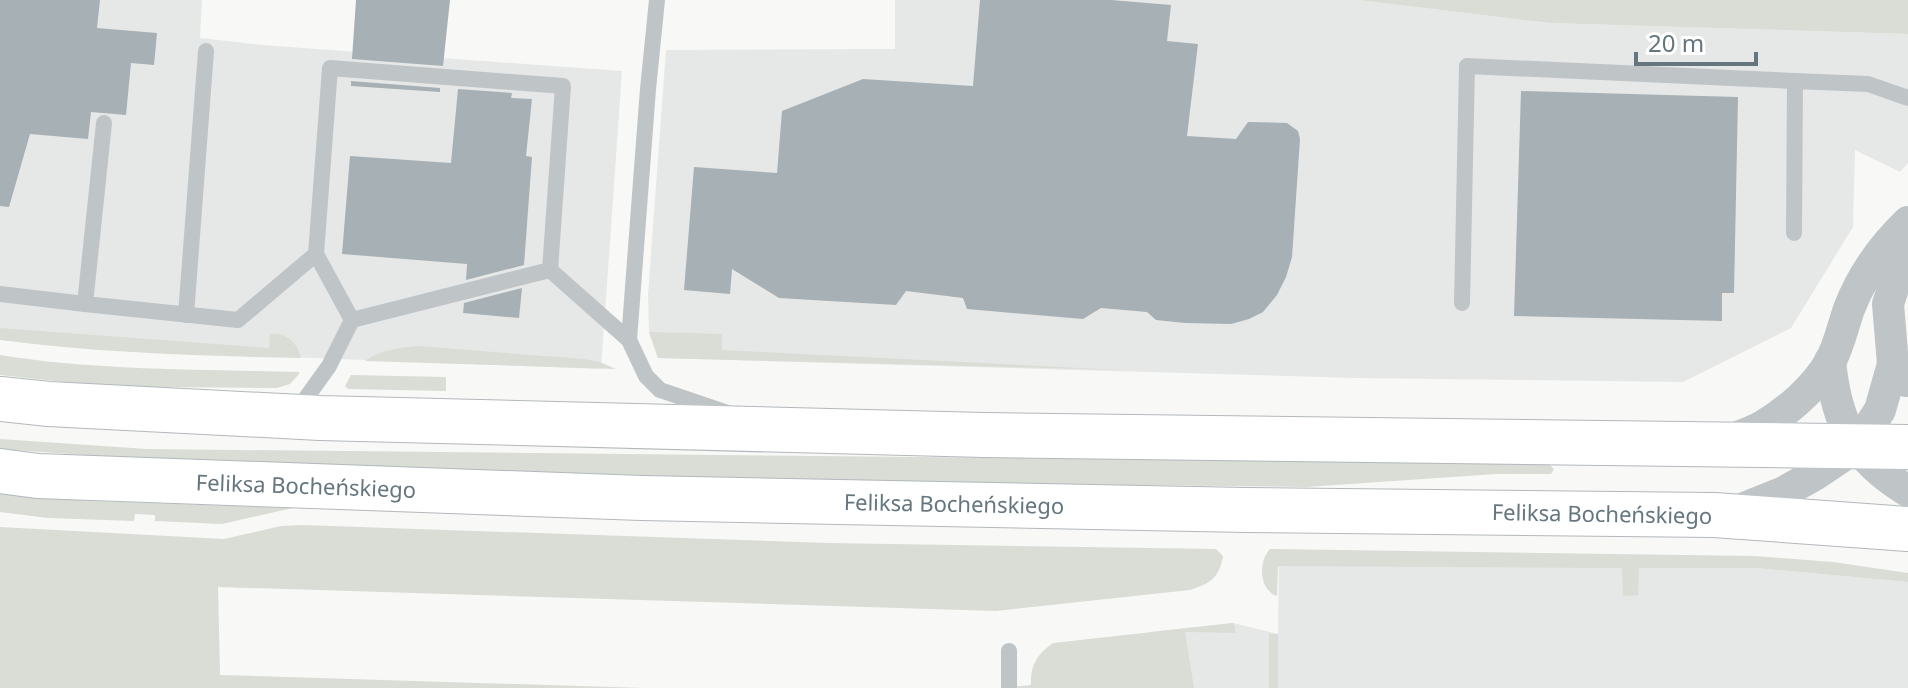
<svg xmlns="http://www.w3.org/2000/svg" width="1908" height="688" font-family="'Noto Sans',sans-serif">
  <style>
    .built { fill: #e6e8e7 }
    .green { fill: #d9ddd5 }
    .building { fill: #a7b0b5 }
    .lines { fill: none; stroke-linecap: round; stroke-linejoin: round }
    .secondary-casing { stroke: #b2b8bc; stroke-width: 46 }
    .service { stroke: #bfc4c7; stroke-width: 16 }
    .minor { stroke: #bfc4c7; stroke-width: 32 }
    .secondary { stroke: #fff; stroke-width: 44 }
    .labels { text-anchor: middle; stroke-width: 8; stroke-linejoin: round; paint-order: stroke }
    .street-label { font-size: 22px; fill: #65767f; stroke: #fff }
  </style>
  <rect width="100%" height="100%" fill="#f8f8f6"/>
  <g class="built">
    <path d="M 0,0 L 202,0 L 200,38 L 262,45 L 622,71 L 601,369 L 154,352 L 0,339 Z"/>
    <path d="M 895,0 L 1358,0 L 1550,23 L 1908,34 L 1908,163 L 1900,172 L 1855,150 L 1853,227 L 1791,328 L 1683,382 L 1355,378 L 658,358 L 649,332 L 648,295 L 666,50 L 895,49 Z"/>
    <path d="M 1279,549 L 1623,568 L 1755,568 L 1908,582 L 1908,688 L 1159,688 L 1149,632 L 1233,623 L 1278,634 Z"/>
  </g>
  <g class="green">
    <path d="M 1358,0 L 1908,0 L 1908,34 L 1550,23 Z"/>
    <path d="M 0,328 L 269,348 L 270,334 C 286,332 298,343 301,358 C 200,356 100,353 0,340 Z"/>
    <path d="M 649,332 L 722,334 L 722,350 L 1120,370 L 658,358 Z"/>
    <path d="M 417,346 L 583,359 L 597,361 L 616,369 L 365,361 C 380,350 398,348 417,346 Z"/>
    <path d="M 0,355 C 99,371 200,369 299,372 L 299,374 L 290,384 L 277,388 L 144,387 L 65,382 L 0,375 Z"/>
    <path d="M 351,375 L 446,377 L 446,391 L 348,389 L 345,386 Z"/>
    <path d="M 0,439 L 147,449 L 1488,463 L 1549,464 L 1554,469 L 1551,474 L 1496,474 L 1306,487 L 853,482 L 140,459 L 0,449 Z"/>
    <path d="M 0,494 L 92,501 L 293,508 L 222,524 L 155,521 L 155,515 L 135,514 L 134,521 L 48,518 L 0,512 Z"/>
    <path d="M 302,525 L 827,543 L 1216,549 L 1223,556 C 1219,579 1210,583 1190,590 L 996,611 L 218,587 L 220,675 L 644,688 L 0,688 L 0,527 L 224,539 L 281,526 Z"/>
    <path d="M 1270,549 L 1754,556 L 1833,562 L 1908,573 L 1908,582 L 1755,568 L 1639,568 L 1638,595 L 1623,596 L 1622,568 L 1278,566 L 1277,596 C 1259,590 1258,562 1270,549 Z"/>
    <path d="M 1233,623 L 1235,626 L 1235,633 L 1185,632 L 1194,688 L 1001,688 L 1031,685 C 1030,666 1037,654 1053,643 Z"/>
    <rect x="1269" y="634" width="9" height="54"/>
  </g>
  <g class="building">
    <path d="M 0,0 L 100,0 L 97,28 L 157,33 L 154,65 L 131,63 L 126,115 L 91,112 L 88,139 L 30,134 L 9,207 L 0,206 Z"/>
    <path d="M 356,0 L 450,0 L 443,66 L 352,59 Z"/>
    <path d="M 980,0 L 1111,0 L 1171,5 L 1167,41 L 1198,44 L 1187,136 L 1236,139 L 1248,122 L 1287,123 L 1298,131 L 1300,139 L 1292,257 L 1286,277 L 1277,295 L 1263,312 L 1249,319 L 1231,324 L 1185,323 L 1156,320 L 1147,312 L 1101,308 L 1083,319 L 967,309 L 963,298 L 906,291 L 896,305 L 779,298 L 732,269 L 730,294 L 684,290 L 694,167 L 777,173 L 782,111 L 863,79 L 973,86 Z"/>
    <path d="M 351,81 L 440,88 L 440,92 L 351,86 Z"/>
    <path d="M 458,89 L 512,93 L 511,98 L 532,99 L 526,156 L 532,157 L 524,265 L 466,280 L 467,264 L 342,254 L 350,156 L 451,163 Z"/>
    <path d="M 1521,91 L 1738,97 L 1734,293 L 1722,293 L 1722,321 L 1514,316 Z"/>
    <path d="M 522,288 L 519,318 L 463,313 L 464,303 Z"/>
  </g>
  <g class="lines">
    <g class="secondary-casing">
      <g id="secondary">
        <path d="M 0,399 L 49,404 L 320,418 L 984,435 L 1908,447"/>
        <path d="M 0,471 L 38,476 L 642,498 L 1246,510 L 1714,515 L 1908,529"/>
      </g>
    </g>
    <g class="service">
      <path d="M 104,123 L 85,304 L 238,320 L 316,254 L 352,320"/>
      <path d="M 1794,233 L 1795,81 L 1868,84 L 1908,98"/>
      <path d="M 316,254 L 330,68 L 563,86 L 550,270"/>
      <path d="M 0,294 L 85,304"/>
      <path d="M 1462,303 L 1467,66 L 1795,81"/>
      <path d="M 186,315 L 206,51"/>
      <path d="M 629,340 L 648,89 L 657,0"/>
      <path d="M 296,412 L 329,366 L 352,320 L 550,270 L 629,340 L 646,376 L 660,390 L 728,413"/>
      <path d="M 1009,688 L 1009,651"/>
    </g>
    <g class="minor">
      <path d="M 1830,361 C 1836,423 1854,458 1908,491"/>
      <path d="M 1906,381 L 1893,364 L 1888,304 L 1897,276 L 1908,254"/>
      <path d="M 1729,440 C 1740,436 1753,432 1763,426 C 1788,411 1815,388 1830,362 C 1839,346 1843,326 1849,309 C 1862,275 1882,247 1908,222"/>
      <path d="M 1734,512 L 1784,492 L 1816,474 L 1856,447 L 1880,410 L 1893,364"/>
    </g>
    <use href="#secondary" class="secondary"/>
  </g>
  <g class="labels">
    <g class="street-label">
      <text transform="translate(306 486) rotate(2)" y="8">Feliksa Bocheńskiego</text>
      <text transform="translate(954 504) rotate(1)" y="8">Feliksa Bocheńskiego</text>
      <text transform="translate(1602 514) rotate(1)" y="8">Feliksa Bocheńskiego</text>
    </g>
  </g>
  <path d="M1636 52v12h120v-12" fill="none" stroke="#65767f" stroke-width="4"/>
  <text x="1648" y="52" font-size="24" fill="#65767f" stroke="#ffffff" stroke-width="6" paint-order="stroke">20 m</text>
</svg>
